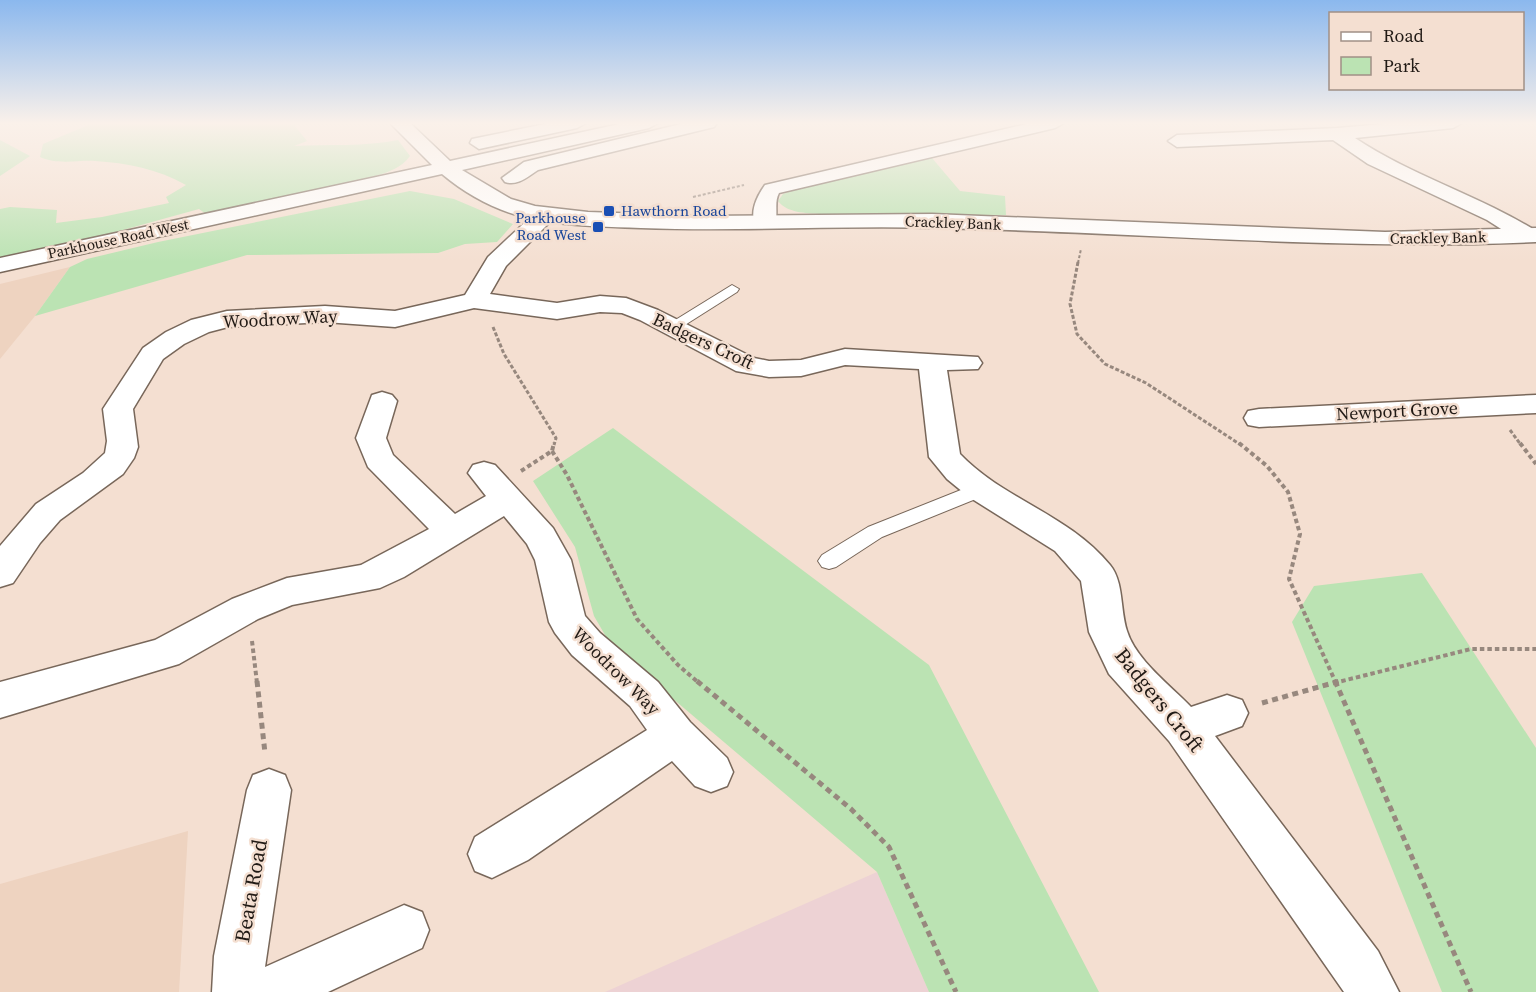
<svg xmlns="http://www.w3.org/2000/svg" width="1536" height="992" font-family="'Source Serif 4',serif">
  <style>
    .commercial { fill: #edd2d4 }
    .built { fill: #eed3c0 }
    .green { fill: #bbe3b3 }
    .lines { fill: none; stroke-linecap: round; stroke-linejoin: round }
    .lane-casing { stroke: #78675a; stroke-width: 2 }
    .street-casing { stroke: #78675a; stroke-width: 3 }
    .secondary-casing { stroke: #78675a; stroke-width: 3 }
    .path-far3 { stroke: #97887e; stroke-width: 2; stroke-dasharray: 3 2; stroke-linecap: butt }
    .path-far2 { stroke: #97887e; stroke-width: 3; stroke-dasharray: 4 2; stroke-linecap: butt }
    .path-far1 { stroke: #97887e; stroke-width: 4; stroke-dasharray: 4.5 3; stroke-linecap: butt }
    .path { stroke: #97887e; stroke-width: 5; stroke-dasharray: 6 4.5; stroke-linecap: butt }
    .lane { fill: #fff; fill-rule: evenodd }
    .street { fill: #fff; fill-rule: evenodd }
    .secondary { fill: #fff; fill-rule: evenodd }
    .transit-dot { fill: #1a4fb4; stroke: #f4dfd1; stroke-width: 2 }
    .labels { text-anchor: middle; stroke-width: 5; stroke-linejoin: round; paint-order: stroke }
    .far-transit-label { font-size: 15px; fill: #164399; stroke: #f4dfd1; text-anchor: start }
    .far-street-label { font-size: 15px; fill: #211a15; stroke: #f4dfd1 }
    .street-label { font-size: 18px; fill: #211a15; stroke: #f4dfd1 }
    .near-street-label { font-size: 21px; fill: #211a15; stroke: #f4dfd1 }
  </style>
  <rect width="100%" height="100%" fill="#f4dfd1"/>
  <path class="commercial" d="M 877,872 L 929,992 L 605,992 Z"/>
  <g class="built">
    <path d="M 70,267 L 35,316 L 0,359 L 0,284 Z"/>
    <path d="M 188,831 L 179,992 L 0,992 L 0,884 Z"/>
  </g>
  <g class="green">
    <path d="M 93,123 L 301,123 L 295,126 L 307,141 L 294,146 C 329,144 364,147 398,140 L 410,156 C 401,168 389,172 375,176 L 206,214 L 199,209 L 76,243 L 0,259 L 0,209 L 10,207 L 57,210 L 56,223 L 102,217 L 169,203 L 166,197 L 186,185 C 158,169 127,163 95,161 C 77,160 57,165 40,157 L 43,144 Z"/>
    <path d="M 0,140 L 30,156 L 0,176 Z"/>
    <path d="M 932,158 L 960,191 L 1005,196 L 1006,215 L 820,214 C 806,213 787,213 778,201 L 783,194 L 797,189 Z"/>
    <path d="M 410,191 L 454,199 L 513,224 L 497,242 L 465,244 L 438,253 L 247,255 L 35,316 L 70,267 L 87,259 L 158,242 Z"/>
    <path d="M 613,428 L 929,665 L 1099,992 L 929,992 L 877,872 L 612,647 L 594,616 L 575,547 L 533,481 Z"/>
    <path d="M 1422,573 L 1536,748 L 1536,992 L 1442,992 L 1292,622 L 1314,586 Z"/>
  </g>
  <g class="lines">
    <g class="lane-casing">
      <g id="lane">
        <path d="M 732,285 L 739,289 L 737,292 L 677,330 L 672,332 L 664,327 Z"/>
        <path d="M 981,482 L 988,484 L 991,489 L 988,494 L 882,537 L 836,567 L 829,569 L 822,567 L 818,561 L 822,555 L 868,527 Z"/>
      </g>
    </g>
    <g class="street-casing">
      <g id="street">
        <path d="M 550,123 L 586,123 L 577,128 L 479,149 L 470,143 L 472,139 Z"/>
        <path d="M 685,123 L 717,123 L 714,127 L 538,170 C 527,177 518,186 505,182 L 502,178 L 524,162 Z"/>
        <path d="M 1031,123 L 1064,123 L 1055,128 L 779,193 C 773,204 780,217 773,227 L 757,227 C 748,214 757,196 765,185 Z"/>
        <path d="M 1395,123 L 1462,123 L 1453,128 L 1355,138 C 1412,176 1478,195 1536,231 L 1536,241 L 1520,241 L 1487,220 L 1368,164 L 1333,140 L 1177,147 L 1168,141 L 1177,135 L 1337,128 Z"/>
        <path d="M 546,208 L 554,210 L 557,215 L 506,266 L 490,294 L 557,303 L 600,296 L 626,298 L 658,310 L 754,358 L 769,361 L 801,360 L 845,349 L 978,357 L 982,363 L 978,369 L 947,370 L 960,454 C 1004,500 1068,514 1110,565 C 1124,582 1120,610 1127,631 C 1136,660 1170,685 1191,707 L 1227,695 L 1242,700 L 1248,713 L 1242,726 L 1215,736 L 1378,951 L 1399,992 L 1344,992 L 1169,741 L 1109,674 L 1089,632 L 1081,581 L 1055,551 L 969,497 L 947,479 L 929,457 L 919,369 L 845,365 L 801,376 L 769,377 L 736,371 L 640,320 L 622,313 L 600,312 L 557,319 L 474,308 L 395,327 L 325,322 L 228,327 L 209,332 L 184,344 L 163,359 L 133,409 L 138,447 L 134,458 L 123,474 L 60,520 L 40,543 L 13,583 L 0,587 L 0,546 L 36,504 L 83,473 L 105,453 L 107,441 L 103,409 L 143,348 L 166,332 L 191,320 L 227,311 L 325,306 L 395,311 L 465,295 L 488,257 L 538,210 Z"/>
        <path d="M 382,392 L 392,395 L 397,401 L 386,438 L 393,455 L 455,514 L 486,496 L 468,473 L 473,465 L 484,462 L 495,465 L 553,528 L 571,560 L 585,616 L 600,633 L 658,682 L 690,722 L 727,758 L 733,772 L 727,786 L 711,792 L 695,786 L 672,761 L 528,860 L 492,878 L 475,871 L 468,854 L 475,837 L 647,730 L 630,706 L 572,655 L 555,633 L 549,622 L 535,560 L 527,544 L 504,516 L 404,577 L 380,588 L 292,605 L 258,619 L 179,664 L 0,718 L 0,682 L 155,640 L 232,599 L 287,578 L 361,565 L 429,529 L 368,467 L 356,438 L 372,395 Z"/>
        <path d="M 1536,395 L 1536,413 L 1259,427 L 1248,425 L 1244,418 L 1248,411 L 1259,409 Z"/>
        <path d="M 269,769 L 285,775 L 291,790 L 265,967 L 404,905 L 422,912 L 429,930 L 422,948 L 328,992 L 212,992 L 214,956 L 247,790 L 253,775 Z"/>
      </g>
    </g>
    <g class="secondary-casing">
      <path id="secondary" d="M 390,123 L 410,123 L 450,161 L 624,123 L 658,123 L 649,128 L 462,170 L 511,199 L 535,206 L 588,212 L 703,216 L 932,214 L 1385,232 L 1536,228 L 1536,242 C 1336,251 1136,232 936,228 C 838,225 740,232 641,228 C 610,227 578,226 547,222 C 508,216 473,200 442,174 L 0,272 L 0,258 L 432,165 Z"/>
    </g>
    <g class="path-far3">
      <path d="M 693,197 L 744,185"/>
      <path d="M 1078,263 L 1081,249"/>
    </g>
    <g class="path-far2">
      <path d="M 1078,262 L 1070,304 L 1077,334 L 1105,364 L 1146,383 L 1241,445"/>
      <path d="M 493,327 L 504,354 L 556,438 L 554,445"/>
      <path d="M 1510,430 L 1521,445"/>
    </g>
    <g class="path-far1">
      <path d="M 1239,443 L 1267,466 L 1288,492 L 1300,534 L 1289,579 L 1336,683"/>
      <path d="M 1520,443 L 1536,464"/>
      <path d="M 552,451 L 567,475 L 637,619 L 678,665 L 699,683"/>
      <path d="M 521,471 L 552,451 L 554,443"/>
      <path d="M 252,641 L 257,683"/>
      <path d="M 1334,683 L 1471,649 L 1536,649"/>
    </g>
    <g class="path">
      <path d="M 257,681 L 265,753"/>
      <path d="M 697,681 L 851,809 L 889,847 L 956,992"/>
      <path d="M 1335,681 L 1471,992"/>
      <path d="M 1262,703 L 1340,681"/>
    </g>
    <use href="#lane" class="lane"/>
    <use href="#street" class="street"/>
    <use href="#secondary" class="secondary"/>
  </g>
  <linearGradient id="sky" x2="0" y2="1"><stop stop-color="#8bb8ee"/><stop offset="0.47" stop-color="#faf1ea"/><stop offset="1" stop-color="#faf1ea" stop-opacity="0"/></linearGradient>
  <rect width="1536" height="262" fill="url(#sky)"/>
  <g class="transit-dot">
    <rect x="603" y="205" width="12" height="12" rx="3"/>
    <rect x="592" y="221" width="12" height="12" rx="3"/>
  </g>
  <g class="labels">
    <g class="far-transit-label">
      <text x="621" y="216">Hawthorn Road</text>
      <text x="586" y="223" text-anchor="end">Parkhouse<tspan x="586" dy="17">Road West</tspan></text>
    </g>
    <g class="far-street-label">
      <text transform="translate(953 223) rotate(2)" y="5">Crackley Bank</text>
      <text transform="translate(1438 238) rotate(-1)" y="5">Crackley Bank</text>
      <text transform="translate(118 239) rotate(-12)" y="5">Parkhouse Road West</text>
    </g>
    <g class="street-label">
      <text transform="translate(280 319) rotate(-3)" y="6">Woodrow Way</text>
      <text transform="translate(703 341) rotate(25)" y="6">Badgers Croft</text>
      <text transform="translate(1397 411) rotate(-3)" y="6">Newport Grove</text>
      <text transform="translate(616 671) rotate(45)" y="6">Woodrow Way</text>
    </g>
    <g class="near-street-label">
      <text transform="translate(1159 700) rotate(51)" y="7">Badgers Croft</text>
      <text transform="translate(251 891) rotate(-80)" y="7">Beata Road</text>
    </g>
  </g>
  <rect x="1329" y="12" width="195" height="78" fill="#f4dfd1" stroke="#a09086" stroke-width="1.5"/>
  <rect x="1341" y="32" width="30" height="9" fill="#ffffff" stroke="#a09086" stroke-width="1.5"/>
  <text x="1383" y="42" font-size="18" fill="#211a15">Road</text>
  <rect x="1341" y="57" width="30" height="18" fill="#bbe3b3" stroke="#a09086" stroke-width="1.5"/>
  <text x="1383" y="72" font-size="18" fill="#211a15">Park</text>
</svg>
